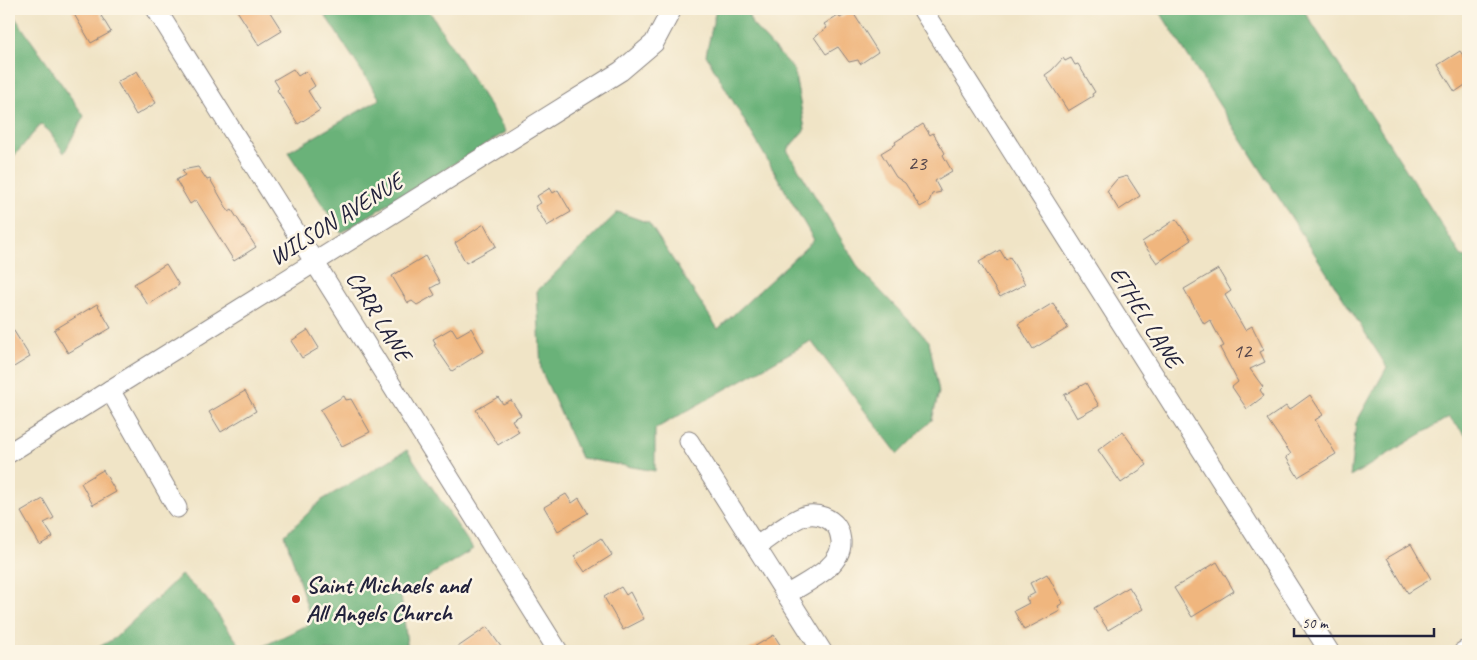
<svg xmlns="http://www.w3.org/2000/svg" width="1477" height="660" font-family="Caveat,sans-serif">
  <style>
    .forest { fill: #6bb279; stroke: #466a5a }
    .building { fill: #f0b67e }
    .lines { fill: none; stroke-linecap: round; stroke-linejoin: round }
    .minor-casing { stroke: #898380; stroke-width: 21 }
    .minor { stroke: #fff; stroke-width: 19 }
    .poi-dot { fill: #c8321e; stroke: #fcf5e5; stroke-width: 2 }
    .labels { text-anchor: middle; stroke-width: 5; stroke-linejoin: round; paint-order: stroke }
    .number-label { font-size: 21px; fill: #56474c }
    .street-label { font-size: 24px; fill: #22223b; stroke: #fcf5e5 }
    .poi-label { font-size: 24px; font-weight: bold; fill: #22223b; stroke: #fcf5e5; text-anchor: start }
  </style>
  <rect width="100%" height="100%" fill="#fcf5e5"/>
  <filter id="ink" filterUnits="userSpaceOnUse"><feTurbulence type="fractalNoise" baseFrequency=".02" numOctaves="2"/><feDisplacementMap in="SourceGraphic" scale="10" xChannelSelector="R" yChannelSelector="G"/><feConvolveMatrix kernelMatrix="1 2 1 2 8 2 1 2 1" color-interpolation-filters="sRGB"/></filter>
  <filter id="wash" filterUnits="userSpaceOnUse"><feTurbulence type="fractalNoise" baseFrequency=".0096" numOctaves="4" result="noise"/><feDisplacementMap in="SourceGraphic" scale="20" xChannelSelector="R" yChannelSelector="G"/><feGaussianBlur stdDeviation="1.12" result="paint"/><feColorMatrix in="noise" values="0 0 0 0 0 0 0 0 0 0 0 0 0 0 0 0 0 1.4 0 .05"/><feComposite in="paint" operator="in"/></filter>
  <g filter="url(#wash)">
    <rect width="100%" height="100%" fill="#f0e4c6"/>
    <g class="forest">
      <path d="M 9,9 L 84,116 L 64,153 L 50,132 L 41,124 L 9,162 Z"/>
      <path d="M 321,9 L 428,9 L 506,132 L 341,233 L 288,152 L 380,99 Z"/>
      <path d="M 716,9 L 746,9 L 752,24 L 794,70 L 805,129 L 787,150 L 860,270 L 929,341 L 939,392 L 932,420 L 898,454 L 811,341 L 655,429 L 655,471 L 581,458 L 541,370 L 537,291 L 618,212 L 649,223 L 718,329 L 814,240 L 706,55 Z"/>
      <path d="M 1158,9 L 1303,9 L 1462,257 L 1468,258 L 1468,438 L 1449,417 L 1350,477 L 1356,423 L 1387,367 Z"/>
      <path d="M 407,450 L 473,549 L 429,576 L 401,596 L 408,651 L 253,651 L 312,623 L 285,535 L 322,500 Z"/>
      <path d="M 181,575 L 205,597 L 244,651 L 92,651 L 115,638 Z"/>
    </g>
    <g id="blocks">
      <g class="building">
        <path d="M 71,9 L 97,9 L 111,32 L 91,43 Z"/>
        <path d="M 236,9 L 268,9 L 282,31 L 259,45 Z"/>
        <path d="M 852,11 L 878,52 L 860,64 L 858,60 L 849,62 L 838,47 L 826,54 L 814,37 L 827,28 L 824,24 L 838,15 L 840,18 Z"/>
        <path d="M 1460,51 L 1468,63 L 1468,83 L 1455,92 L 1438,65 Z"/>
        <path d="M 1063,58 L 1065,61 L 1071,58 L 1075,65 L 1078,64 L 1095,92 L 1092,94 L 1093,96 L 1068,111 L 1045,75 L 1052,70 Z"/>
        <path d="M 293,69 L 298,76 L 306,71 L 315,86 L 308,91 L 320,110 L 298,124 L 277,90 L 279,88 L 274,80 Z"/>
        <path d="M 137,71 L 156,103 L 136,115 L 117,82 Z"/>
        <path d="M 923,124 L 930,135 L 933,133 L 945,153 L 943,155 L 952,171 L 935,181 L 941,192 L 932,194 L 929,202 L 920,207 L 905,183 L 896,177 L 881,153 L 896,144 L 895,142 Z"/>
        <path d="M 198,167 L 207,180 L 210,179 L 229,212 L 232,210 L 256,247 L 234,261 L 196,200 L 190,204 L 176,180 L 185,175 L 182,170 Z"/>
        <path d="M 1127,176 L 1140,196 L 1119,210 L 1107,191 L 1117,179 Z"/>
        <path d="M 550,188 L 553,193 L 558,190 L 571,212 L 547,226 L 535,206 L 541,203 L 537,196 Z"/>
        <path d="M 1176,219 L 1191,240 L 1157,263 L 1142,242 Z"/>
        <path d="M 484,224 L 496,246 L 466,263 L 455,243 Z"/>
        <path d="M 1000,250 L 1006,260 L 1010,257 L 1025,284 L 1000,297 L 979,262 Z"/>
        <path d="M 425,256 L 440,283 L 431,288 L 435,295 L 417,305 L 412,301 L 408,303 L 392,276 Z"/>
        <path d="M 166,264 L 179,285 L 148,305 L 134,284 Z"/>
        <path d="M 1218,269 L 1231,291 L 1225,295 L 1245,330 L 1252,326 L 1264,350 L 1260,352 L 1265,362 L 1250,369 L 1263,387 L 1260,390 L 1264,396 L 1247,409 L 1232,387 L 1238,382 L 1220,348 L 1224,346 L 1210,320 L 1204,324 L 1184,289 Z"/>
        <path d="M 1053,303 L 1068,328 L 1033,349 L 1018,324 Z"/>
        <path d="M 97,304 L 111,328 L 68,353 L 54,330 Z"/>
        <path d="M 9,323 L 30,357 L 9,370 Z"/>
        <path d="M 452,328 L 457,336 L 471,328 L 484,351 L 452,371 L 434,345 L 436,344 L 433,339 Z"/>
        <path d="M 308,330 L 319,348 L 302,358 L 291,341 Z"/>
        <path d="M 1086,383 L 1099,406 L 1077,418 L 1064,395 Z"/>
        <path d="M 245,391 L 256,411 L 221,432 L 209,412 Z"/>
        <path d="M 1310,395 L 1323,415 L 1315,420 L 1336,454 L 1298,477 L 1286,457 L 1291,454 L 1267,419 L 1286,406 L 1289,410 Z"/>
        <path d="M 344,396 L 346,400 L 351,399 L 370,432 L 342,446 L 320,410 Z"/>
        <path d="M 498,397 L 503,404 L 511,400 L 521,415 L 512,420 L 519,432 L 498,445 L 476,410 Z"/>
        <path d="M 1123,432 L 1147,465 L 1121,483 L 1098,450 Z"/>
        <path d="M 103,470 L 116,492 L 93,505 L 81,483 Z"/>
        <path d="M 566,494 L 572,503 L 579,498 L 588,513 L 558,531 L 544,507 Z"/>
        <path d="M 43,499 L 54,518 L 44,523 L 53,537 L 40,545 L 21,512 Z"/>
        <path d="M 601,538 L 612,555 L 585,572 L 574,556 Z"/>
        <path d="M 1411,544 L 1431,579 L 1408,593 L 1387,558 Z"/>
        <path d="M 1217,562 L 1234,591 L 1192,617 L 1174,588 Z"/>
        <path d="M 1047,574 L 1063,603 L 1058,606 L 1060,611 L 1024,630 L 1014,611 L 1029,603 L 1026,598 L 1035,593 L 1030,583 Z"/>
        <path d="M 621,587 L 626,595 L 630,592 L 644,619 L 623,630 L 604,597 Z"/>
        <path d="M 1129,587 L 1143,609 L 1108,630 L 1094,608 Z"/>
        <path d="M 487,627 L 504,651 L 452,651 Z"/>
        <path d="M 774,635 L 784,651 L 747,651 Z"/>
      </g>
    </g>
  </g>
  <g filter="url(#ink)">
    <use href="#blocks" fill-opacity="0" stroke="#898380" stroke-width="1"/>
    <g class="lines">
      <g class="minor-casing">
        <g id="minor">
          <path d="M 156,9 L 558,651"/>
          <path d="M 922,9 L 1329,651"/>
          <path d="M 110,390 L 177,508"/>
          <path d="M 689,441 L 822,651"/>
          <path d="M 9,453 L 621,71 L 654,43 L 672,9"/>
          <path d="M 756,547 C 767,539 798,515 809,515 C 819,514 830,518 836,526 C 840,531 840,535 841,541 C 843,567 806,582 786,595"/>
          <path d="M 1464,651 L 1468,651"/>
        </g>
      </g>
      <use href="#minor" class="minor"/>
    </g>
  </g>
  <circle class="poi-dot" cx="296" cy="599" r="5"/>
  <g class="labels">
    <g class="number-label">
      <text x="917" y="170">23</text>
      <text x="1242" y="358">12</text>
    </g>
    <g class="street-label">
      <text transform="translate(336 219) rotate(-32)" y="8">WILSON AVENUE</text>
      <text transform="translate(379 316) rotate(58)" y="8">CARR LANE</text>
      <text transform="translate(1146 317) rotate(58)" y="8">ETHEL LANE</text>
    </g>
    <g class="poi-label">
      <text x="306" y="593">Saint Michaels and<tspan x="306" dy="28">All Angels Church</tspan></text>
    </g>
  </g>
  <rect width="1477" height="660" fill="none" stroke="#fcf5e5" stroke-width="30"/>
  <path d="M1294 628v8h140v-8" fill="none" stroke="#22223b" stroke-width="2.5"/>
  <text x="1302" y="628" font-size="15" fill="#22223b" stroke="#fcf5e5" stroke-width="4" paint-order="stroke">50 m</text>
</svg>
